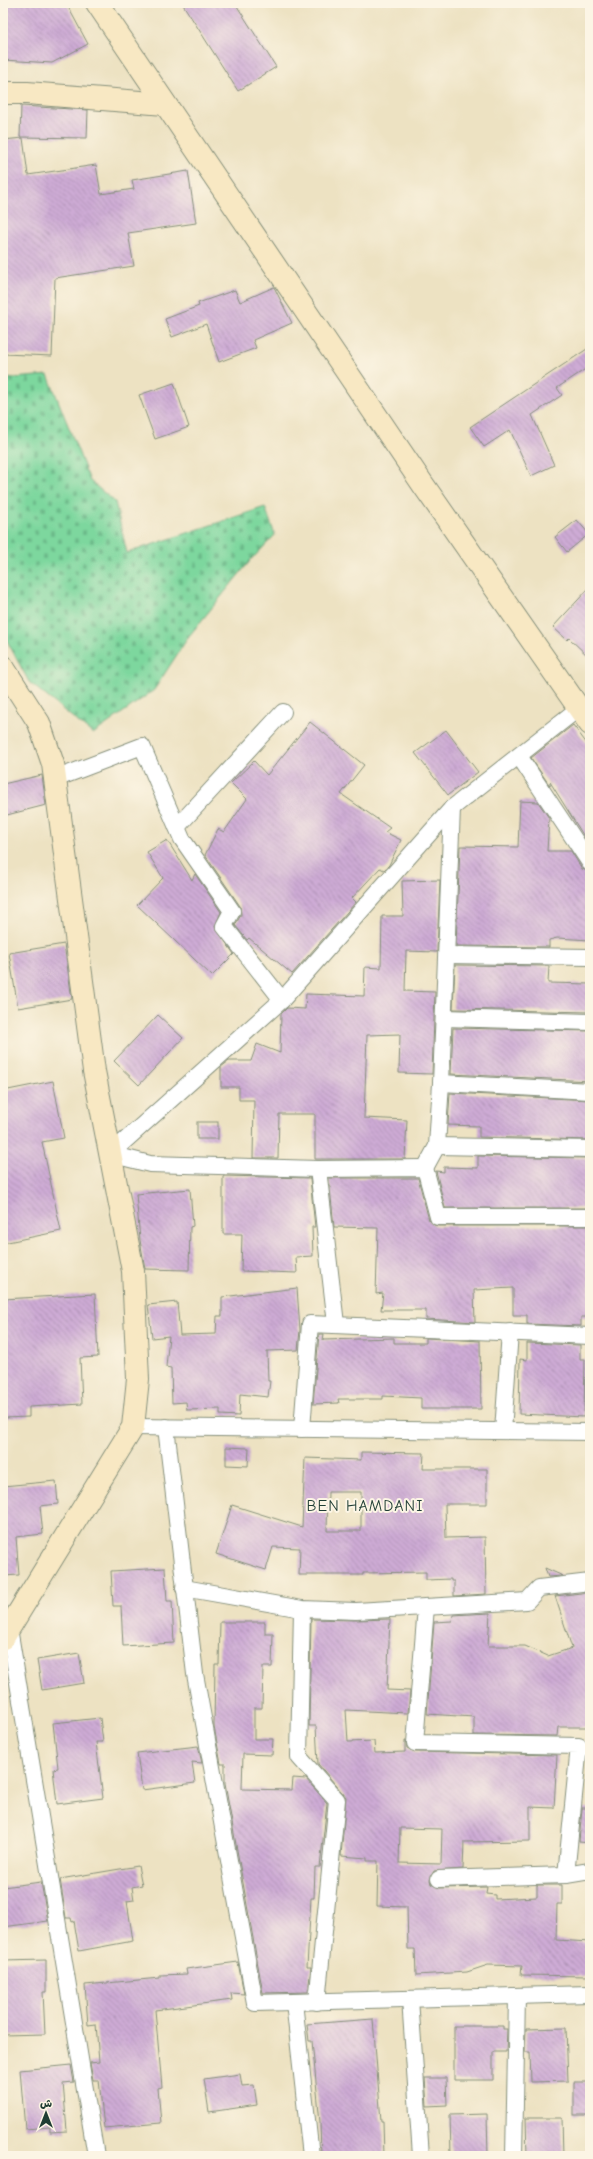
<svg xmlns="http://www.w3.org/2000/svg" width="593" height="2159" font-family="'Comic Neue','Playpen Sans Arabic',sans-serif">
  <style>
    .cemetery { fill: url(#cemetery-stones); stroke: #4e8a69 }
    .building { fill: url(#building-back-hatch); fill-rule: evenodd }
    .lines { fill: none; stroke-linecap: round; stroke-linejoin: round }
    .street-casing { stroke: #86907b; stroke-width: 18 }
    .secondary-casing { stroke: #86907b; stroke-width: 24 }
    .street { stroke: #fff; stroke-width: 16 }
    .secondary { stroke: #f8e8c3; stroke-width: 22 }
    .labels { text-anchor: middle; stroke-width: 4; stroke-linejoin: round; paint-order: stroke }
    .quarter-label { font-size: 16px; letter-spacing: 1px; fill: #1f3d34; stroke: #fcf5e5 }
  </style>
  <defs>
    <pattern id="cemetery-stones" width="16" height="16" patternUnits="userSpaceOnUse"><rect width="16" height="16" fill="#7dd79e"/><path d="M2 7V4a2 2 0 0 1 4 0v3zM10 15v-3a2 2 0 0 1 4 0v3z" fill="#6cb989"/></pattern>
    <pattern id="building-back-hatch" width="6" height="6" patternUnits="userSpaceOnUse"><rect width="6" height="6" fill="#ceabd5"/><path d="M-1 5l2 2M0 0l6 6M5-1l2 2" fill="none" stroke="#a78cae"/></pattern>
  </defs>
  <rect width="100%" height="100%" fill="#fcf5e5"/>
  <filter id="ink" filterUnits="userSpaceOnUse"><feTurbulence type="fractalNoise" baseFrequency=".025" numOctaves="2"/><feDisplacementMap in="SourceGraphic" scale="8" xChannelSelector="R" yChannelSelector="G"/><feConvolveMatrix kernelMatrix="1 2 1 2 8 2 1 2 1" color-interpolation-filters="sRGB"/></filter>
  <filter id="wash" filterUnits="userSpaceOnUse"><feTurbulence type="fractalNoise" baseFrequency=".012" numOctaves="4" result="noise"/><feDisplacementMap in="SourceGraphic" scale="16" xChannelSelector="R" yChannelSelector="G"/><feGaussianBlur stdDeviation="0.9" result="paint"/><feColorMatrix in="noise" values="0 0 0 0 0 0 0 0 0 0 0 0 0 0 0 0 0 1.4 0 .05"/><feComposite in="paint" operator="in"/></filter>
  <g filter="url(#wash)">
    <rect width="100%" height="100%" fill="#ede2c2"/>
    <path class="cemetery" d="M 48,375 L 90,481 L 115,502 L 127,553 L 265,507 L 275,535 L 250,561 L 189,636 L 154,690 L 93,734 L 29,682 L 3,633 L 3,379 Z"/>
    <g id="blocks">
      <g class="building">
        <path d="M 3,3 L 66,3 L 88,44 L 52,63 L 3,60 Z"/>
        <path d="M 182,3 L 235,3 L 276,67 L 238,91 Z"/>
        <path d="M 21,106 L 88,110 L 87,138 L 20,137 Z"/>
        <path d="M 23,138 L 28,175 L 96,165 L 101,194 L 134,189 L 132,180 L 188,171 L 196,223 L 128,233 L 134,266 L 55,278 L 52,356 L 3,354 L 3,140 Z"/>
        <path d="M 274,287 L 292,323 L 253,340 L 256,348 L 219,362 L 206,324 L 172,337 L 165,319 L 199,306 L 198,303 L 235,290 L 240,302 Z"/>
        <path d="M 590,347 L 590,366 L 557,388 L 562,395 L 532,415 L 554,465 L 531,476 L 510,430 L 484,447 L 470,427 Z"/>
        <path d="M 174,383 L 189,427 L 155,439 L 139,395 Z"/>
        <path d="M 577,520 L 589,534 L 567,552 L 555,537 Z"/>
        <path d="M 590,587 L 590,658 L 569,638 L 567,640 L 553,627 Z"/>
        <path d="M 310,722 L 364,765 L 341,794 L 390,828 L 385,832 L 401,840 L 389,865 L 384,870 L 380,868 L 352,898 L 356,902 L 292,974 L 249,938 L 247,940 L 235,925 L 241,915 L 240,906 L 205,855 L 218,829 L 224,832 L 247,799 L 231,783 L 254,761 L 267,775 Z"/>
        <path d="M 573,725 L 590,748 L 590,846 L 550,782 L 550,786 L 531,758 Z"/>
        <path d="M 446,730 L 478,772 L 448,795 L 415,753 Z"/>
        <path d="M 42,775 L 46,805 L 3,816 L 3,784 Z"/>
        <path d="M 520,801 L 538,802 L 549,818 L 547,851 L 571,851 L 582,869 L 590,872 L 590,940 L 557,938 L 549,940 L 549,947 L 456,946 L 460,846 L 518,847 Z"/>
        <path d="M 167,840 L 192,880 L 195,874 L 221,912 L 215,927 L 234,954 L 212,976 L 137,905 L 163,878 L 147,852 Z"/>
        <path d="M 440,880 L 437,952 L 406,951 L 405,991 L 435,992 L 432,1074 L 399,1073 L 400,1034 L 367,1035 L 364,1118 L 407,1120 L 405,1159 L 315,1159 L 315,1114 L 279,1114 L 278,1158 L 253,1158 L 254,1100 L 239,1100 L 239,1087 L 221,1087 L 221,1067 L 229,1061 L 251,1061 L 257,1044 L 280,1053 L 281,1014 L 287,1008 L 305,1009 L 306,994 L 364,996 L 365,967 L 381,968 L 382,916 L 403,916 L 402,881 Z"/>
        <path d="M 64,944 L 72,999 L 18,1008 L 9,953 Z"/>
        <path d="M 455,965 L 549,966 L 548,983 L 590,984 L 590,1012 L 453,1009 Z"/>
        <path d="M 158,1015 L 183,1038 L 139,1085 L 114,1061 Z"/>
        <path d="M 453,1028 L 590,1031 L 590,1081 L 451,1074 Z"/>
        <path d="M 53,1081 L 64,1138 L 42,1142 L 61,1231 L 3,1243 L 3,1091 Z"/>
        <path d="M 450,1093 L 590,1100 L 590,1140 L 479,1137 L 479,1126 L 448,1125 Z"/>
        <rect x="197" y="1122" width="21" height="17"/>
        <path d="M 478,1156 L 590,1158 L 590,1208 L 445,1208 L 436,1171 L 444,1172 L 444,1167 L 478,1168 Z"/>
        <path d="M 223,1176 L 310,1178 L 315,1227 L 312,1227 L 313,1256 L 296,1257 L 297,1273 L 241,1271 L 242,1234 L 223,1234 Z"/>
        <path d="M 329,1178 L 418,1178 L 429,1220 L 434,1225 L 438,1226 L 590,1226 L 590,1317 L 581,1317 L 581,1326 L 527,1324 L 527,1315 L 513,1315 L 513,1288 L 474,1290 L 475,1322 L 426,1319 L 426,1310 L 381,1310 L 383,1293 L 376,1294 L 378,1228 L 334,1227 Z"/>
        <path d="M 190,1189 L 193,1226 L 190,1227 L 189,1270 L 145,1269 L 140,1240 L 136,1194 Z"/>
        <path d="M 297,1288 L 300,1330 L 298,1350 L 267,1351 L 268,1381 L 270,1381 L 268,1397 L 240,1394 L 239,1416 L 220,1415 L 220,1409 L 187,1410 L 186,1402 L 172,1403 L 171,1368 L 166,1367 L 169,1336 L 152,1338 L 148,1305 L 177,1302 L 180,1335 L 216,1334 L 217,1316 L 222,1316 L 222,1297 Z"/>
        <path d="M 95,1294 L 98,1357 L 80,1358 L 82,1404 L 29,1407 L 29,1417 L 3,1418 L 3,1299 Z"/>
        <path d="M 319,1334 L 324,1334 L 323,1340 L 394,1338 L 394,1343 L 426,1343 L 426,1338 L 480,1341 L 481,1409 L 421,1409 L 421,1398 L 383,1396 L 383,1399 L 338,1399 L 339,1403 L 313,1404 Z"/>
        <path d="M 527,1343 L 580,1345 L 580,1359 L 585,1359 L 584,1417 L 519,1414 L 520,1359 L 527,1360 Z"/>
        <path d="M 226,1447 L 249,1448 L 248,1466 L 226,1465 Z"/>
        <path d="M 361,1452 L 424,1453 L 423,1469 L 487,1469 L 487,1504 L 445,1504 L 446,1538 L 485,1537 L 486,1594 L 454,1596 L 454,1581 L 451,1581 L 451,1579 L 426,1580 L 426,1572 L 363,1573 L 363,1575 L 299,1575 L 300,1548 L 273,1547 L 266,1570 L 216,1554 L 232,1505 L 302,1527 L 305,1458 L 361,1460 ZM 328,1492 L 361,1492 L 361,1531 L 327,1531 Z"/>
        <path d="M 56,1481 L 58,1504 L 40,1506 L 43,1534 L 16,1537 L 19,1575 L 3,1576 L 3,1486 Z"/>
        <path d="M 165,1568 L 167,1601 L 172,1601 L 174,1643 L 123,1646 L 121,1606 L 113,1606 L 111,1571 Z"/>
        <path d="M 545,1568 L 563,1576 L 548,1577 Z"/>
        <path d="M 590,1592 L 590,1727 L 558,1727 L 557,1736 L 474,1735 L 474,1717 L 427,1714 L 434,1622 L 452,1621 L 453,1615 L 490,1613 L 488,1646 L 525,1646 L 548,1656 L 572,1648 L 555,1596 Z"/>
        <path d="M 311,1619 L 356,1620 L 390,1619 L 387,1690 L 410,1691 L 408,1713 L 346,1710 L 348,1742 L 374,1741 L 375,1753 L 405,1752 L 405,1740 L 406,1740 L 407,1748 L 415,1752 L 557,1755 L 554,1808 L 530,1807 L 530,1841 L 464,1842 L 463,1869 L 434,1871 L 430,1880 L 431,1884 L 439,1888 L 487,1887 L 486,1894 L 495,1895 L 495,1899 L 537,1897 L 537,1885 L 562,1885 L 562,1904 L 557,1904 L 556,1940 L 590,1942 L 590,1976 L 521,1975 L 522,1966 L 488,1965 L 467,1972 L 416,1975 L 415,1949 L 408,1949 L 407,1907 L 377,1906 L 378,1861 L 367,1861 L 367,1858 L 341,1856 L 346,1797 L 318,1764 L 316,1726 L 309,1726 ZM 400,1828 L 442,1829 L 441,1864 L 399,1863 Z"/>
        <path d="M 220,1622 L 265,1622 L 265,1634 L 273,1634 L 272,1667 L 263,1667 L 262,1708 L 254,1708 L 254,1739 L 273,1739 L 272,1755 L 243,1754 L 242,1789 L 292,1790 L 293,1778 L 306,1779 L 327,1803 L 320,1867 L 315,1867 L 314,1898 L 311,1898 L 307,1967 L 311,1967 L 308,1992 L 263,1993 L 225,1784 L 225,1764 L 221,1764 L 214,1727 L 215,1664 L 219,1664 Z"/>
        <path d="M 79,1653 L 84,1683 L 42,1690 L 37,1660 Z"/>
        <path d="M 100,1718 L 103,1742 L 96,1742 L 103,1798 L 57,1804 L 53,1769 L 58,1768 L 53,1723 Z"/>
        <path d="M 198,1746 L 202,1763 L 192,1762 L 195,1783 L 142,1790 L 137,1753 Z"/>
        <path d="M 582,1808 L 590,1808 L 590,1843 L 579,1842 Z"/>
        <path d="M 138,1866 L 142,1885 L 132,1887 L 134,1900 L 127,1901 L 133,1941 L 79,1951 L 74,1921 L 72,1922 L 71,1918 L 66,1918 L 60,1879 Z"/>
        <path d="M 41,1882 L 48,1921 L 3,1927 L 3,1887 Z"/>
        <path d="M 46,1960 L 46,1992 L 43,1992 L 45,2034 L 3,2035 L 3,1961 Z"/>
        <path d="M 238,1962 L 244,1994 L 231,1993 L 232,2000 L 155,2010 L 162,2087 L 158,2088 L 161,2123 L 104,2128 L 99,2080 L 93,2080 L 90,2063 L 99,2062 L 96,2024 L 88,2025 L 85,1985 L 160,1978 L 160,1975 L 187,1974 L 186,1969 Z"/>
        <path d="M 373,2019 L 381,2121 L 383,2121 L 384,2156 L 321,2156 L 320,2122 L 312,2041 L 309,2041 L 307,2024 Z"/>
        <path d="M 454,2026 L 503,2026 L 503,2029 L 507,2029 L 506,2052 L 493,2052 L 493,2080 L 454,2080 Z"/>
        <path d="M 566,2028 L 568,2081 L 531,2082 L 530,2052 L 525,2052 L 526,2029 Z"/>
        <path d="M 71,2065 L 74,2082 L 63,2083 L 67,2131 L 50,2132 L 50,2127 L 25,2129 L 20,2070 Z"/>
        <path d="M 240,2074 L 242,2086 L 254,2085 L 257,2105 L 209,2112 L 204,2079 Z"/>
        <path d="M 425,2078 L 446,2078 L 447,2105 L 427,2106 Z"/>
        <rect x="574" y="2082" width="16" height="33"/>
        <path d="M 487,2114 L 488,2156 L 451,2156 L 450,2115 Z"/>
        <path d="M 526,2118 L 562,2118 L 563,2156 L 527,2156 Z"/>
      </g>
    </g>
  </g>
  <g filter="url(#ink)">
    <use href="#blocks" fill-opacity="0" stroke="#86907b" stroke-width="1"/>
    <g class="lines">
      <g class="street-casing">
        <g id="street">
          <path d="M 579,708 L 452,808 L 282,1000 L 110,1154 L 150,1164 L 318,1169 L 425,1168 L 438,1217 L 590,1217"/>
          <path d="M 519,756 L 590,863"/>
          <path d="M 55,779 L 142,746 L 182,839 L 232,911 L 224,926 L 282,1000"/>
          <path d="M 177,827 L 283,712"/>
          <path d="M 447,955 L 590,957"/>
          <path d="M 444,1018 L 590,1022"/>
          <path d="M 441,1083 L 590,1091"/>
          <path d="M 437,1146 L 590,1149"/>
          <path d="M 425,1168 L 437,1146 L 441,1083 L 452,808"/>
          <path d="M 318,1169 L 336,1324"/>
          <path d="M 133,1427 L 590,1432"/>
          <path d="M 166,1427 L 195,1674 L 255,2003 L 590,1994"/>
          <path d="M 302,1429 L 310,1324 L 590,1336"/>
          <path d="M 503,1431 L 510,1332"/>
          <path d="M 184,1588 L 302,1609 L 356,1611 L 527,1601 L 539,1588 L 590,1582"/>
          <path d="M 426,1607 L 415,1743 L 579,1746 L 566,1875"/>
          <path d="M 302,1609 L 299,1757 L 337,1800 L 317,2002"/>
          <path d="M 9,1628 L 96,2156"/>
          <path d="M 439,1879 L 566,1875 L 590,1871"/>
          <path d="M 410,1999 L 421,2156"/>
          <path d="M 294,2002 L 311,2156"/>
          <path d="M 514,2156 L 517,1996"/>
        </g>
      </g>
      <g class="secondary-casing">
        <g id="secondary">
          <path d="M 97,3 L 424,486 L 590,724"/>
          <path d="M 3,93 L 27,93 L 165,104"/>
          <path d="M 3,667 L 39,723 L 53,764 L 94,1071 L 133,1271 L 138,1379 L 133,1427 L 3,1638"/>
        </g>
      </g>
      <use href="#street" class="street"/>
      <use href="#secondary" class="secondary"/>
    </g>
  </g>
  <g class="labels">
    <g class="quarter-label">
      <text x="365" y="1511">BEN HAMDANI</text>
    </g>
  </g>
  <rect width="593" height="2159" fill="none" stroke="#fcf5e5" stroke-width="16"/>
  <g transform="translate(46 2113)" stroke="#fcf5e5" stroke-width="3" paint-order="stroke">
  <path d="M0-3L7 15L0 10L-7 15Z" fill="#1f3d34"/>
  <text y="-6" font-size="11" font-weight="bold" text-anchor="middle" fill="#1f3d34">ش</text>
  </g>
</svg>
